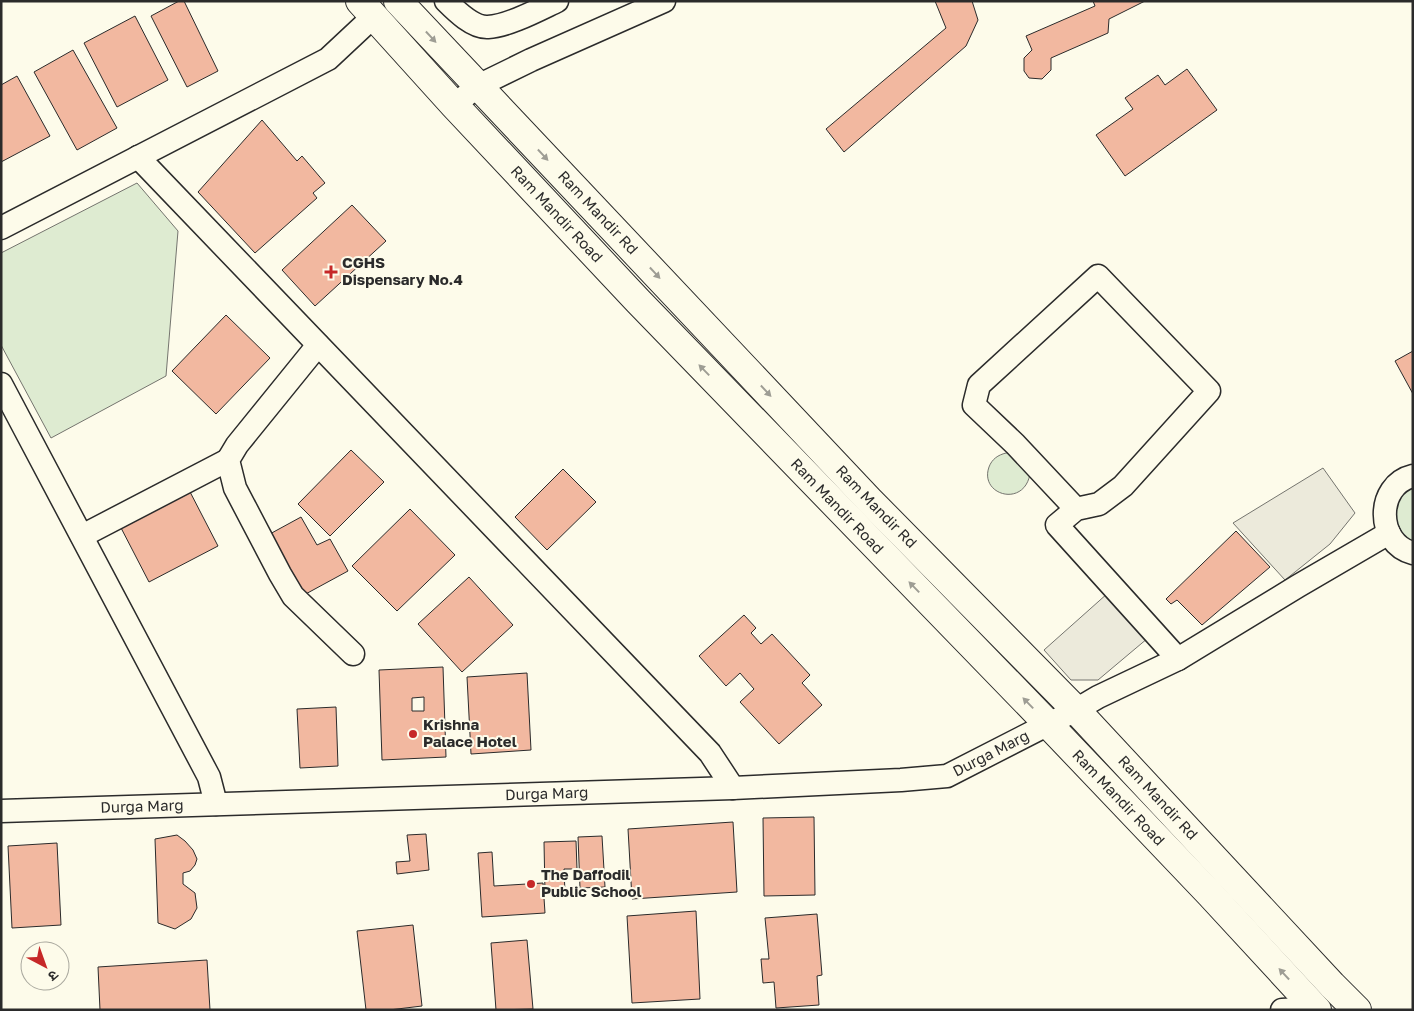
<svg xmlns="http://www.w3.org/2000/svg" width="1414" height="1011" font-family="'Golos Text','Noto Sans Devanagari',sans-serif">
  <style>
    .green { fill: #deebd1; stroke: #74746e }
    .parking { fill: #eceadb; stroke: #74746e }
    .building { fill: #f2b8a0; stroke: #2b2b2b; fill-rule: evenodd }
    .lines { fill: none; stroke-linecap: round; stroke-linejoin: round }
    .minor-casing { stroke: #2b2b2b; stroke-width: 25 }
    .major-casing { stroke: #2b2b2b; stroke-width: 30 }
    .minor { stroke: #fdfbea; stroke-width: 22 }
    .major { stroke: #fdfbea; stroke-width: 28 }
    .oneway { fill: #9e9d94 }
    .poi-dot { fill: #c62828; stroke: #fdfbea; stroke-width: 2 }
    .labels { text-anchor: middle; stroke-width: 4; stroke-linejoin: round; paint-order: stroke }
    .street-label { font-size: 15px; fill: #2b2b2b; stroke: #fdfbea }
    .poi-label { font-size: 15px; font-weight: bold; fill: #2b2b2b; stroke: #fdfbea; text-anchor: start }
  </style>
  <rect width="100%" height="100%" fill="#fdfbea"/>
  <g class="green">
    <path d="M 137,183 L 178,231 L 166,376 L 51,438 L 1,345 L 1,253 Z"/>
    <path d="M 1006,453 L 1014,453 L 1030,474 C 1024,508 979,495 989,467 C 992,459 998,455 1006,453 Z"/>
    <path d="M 1413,481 L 1413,547 L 1399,540 L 1392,499 Z"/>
  </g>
  <g class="parking">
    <path d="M 1323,468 L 1355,513 L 1330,544 L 1285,580 L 1233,523 Z"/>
    <path d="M 1108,593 L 1148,638 L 1098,680 L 1071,680 L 1044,650 Z"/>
  </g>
  <g class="building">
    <path d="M 179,1 L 184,1 L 218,71 L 187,87 L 151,16 Z"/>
    <path d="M 935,1 L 972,1 L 978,20 L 966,46 L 844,152 L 826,129 L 946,28 Z"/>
    <path d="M 1093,1 L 1145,1 L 1109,19 L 1108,33 L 1051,58 L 1051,70 L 1042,79 L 1029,78 L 1024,71 L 1024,58 L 1032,50 L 1026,36 L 1095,6 Z"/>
    <path d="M 135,16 L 168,80 L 117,107 L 84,43 Z"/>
    <path d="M 73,50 L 117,128 L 77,150 L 34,72 Z"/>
    <path d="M 1187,69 L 1217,110 L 1125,176 L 1096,135 L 1133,109 L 1125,98 L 1158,75 L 1165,85 Z"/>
    <path d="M 17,76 L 50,136 L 1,162 L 1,85 Z"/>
    <path d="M 262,120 L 297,161 L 302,156 L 325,183 L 313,193 L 317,198 L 255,253 L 198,192 Z"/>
    <path d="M 352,205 L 386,241 L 315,306 L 282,270 Z"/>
    <path d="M 226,315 L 270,358 L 216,414 L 172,371 Z"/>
    <path d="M 1413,351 L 1413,394 L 1395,361 Z"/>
    <path d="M 351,450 L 384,482 L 330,536 L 298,504 Z"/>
    <path d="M 563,469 L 596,502 L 547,550 L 515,517 Z"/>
    <path d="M 188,488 L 218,546 L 149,582 L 119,524 Z"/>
    <path d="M 410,509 L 455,555 L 397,611 L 352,566 Z"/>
    <path d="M 301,517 L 317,545 L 330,539 L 348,571 L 302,596 L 268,535 Z"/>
    <path d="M 1236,531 L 1270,567 L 1202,625 L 1177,600 L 1171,604 L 1166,599 Z"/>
    <path d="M 469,577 L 513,625 L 462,672 L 418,624 Z"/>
    <path d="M 744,615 L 756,628 L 751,633 L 761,644 L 772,634 L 810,675 L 802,683 L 822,705 L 779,744 L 740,702 L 754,689 L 740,673 L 726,686 L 699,656 Z"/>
    <path d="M 443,667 L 446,757 L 382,760 L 379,670 ZM 424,697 L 424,711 L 412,711 L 412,698 Z"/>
    <path d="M 527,673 L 531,750 L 471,754 L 467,677 Z"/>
    <path d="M 336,707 L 338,766 L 300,768 L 297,709 Z"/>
    <path d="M 814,817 L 815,895 L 764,896 L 763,818 Z"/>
    <path d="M 733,822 L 737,892 L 632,899 L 628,829 Z"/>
    <path d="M 426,834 L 429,870 L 397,874 L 396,862 L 410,861 L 407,835 Z"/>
    <path d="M 177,835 L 185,841 L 193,850 L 197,859 L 195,865 L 190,871 L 183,873 L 183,884 L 195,893 L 197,908 L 191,919 L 175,929 L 158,923 L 155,839 Z"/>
    <path d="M 602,836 L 605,887 L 580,888 L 578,837 Z"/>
    <path d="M 576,841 L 577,869 L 564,869 L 565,893 L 545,893 L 544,842 Z"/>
    <path d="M 57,843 L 61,925 L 12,928 L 8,846 Z"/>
    <path d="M 492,852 L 494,886 L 543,883 L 545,913 L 482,917 L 478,853 Z"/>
    <path d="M 696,911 L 700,999 L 632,1003 L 627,916 Z"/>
    <path d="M 817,914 L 822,975 L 817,976 L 819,1005 L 776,1008 L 774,982 L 763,983 L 761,959 L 769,959 L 765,918 Z"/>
    <path d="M 413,925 L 422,1006 L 389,1010 L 366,1010 L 357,931 Z"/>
    <path d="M 527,940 L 533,1009 L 496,1010 L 491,943 Z"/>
    <path d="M 207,960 L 210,1010 L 100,1010 L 98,967 Z"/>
  </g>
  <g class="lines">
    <g class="minor-casing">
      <g id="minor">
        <path d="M 446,1 C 456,11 473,28 488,27 C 508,26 538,10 557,1"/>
        <path d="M 454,105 L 478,86 L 531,60 L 664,1"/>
        <path d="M 138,157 L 710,753 L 733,788"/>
        <path d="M 1,228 L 328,59 L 374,16"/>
        <path d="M 318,345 L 237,445 L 228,460 L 235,488 L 280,574 L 293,596 L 353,654"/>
        <path d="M 1,384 L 209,777 L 216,804"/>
        <path d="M 1413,476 C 1375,485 1376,544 1413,553"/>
        <path d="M 1076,509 L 1015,444 L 974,405 L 979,385 L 1098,276 L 1209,391 L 1123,486 L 1099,504 L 1076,509 L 1057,525 L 1178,659 L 1298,586 L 1389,533"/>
        <path d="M 82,536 L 228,460"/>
        <path id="s1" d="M 1,811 L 733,788 L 901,780 L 947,776 L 1076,710 L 1098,697 L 1178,659"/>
        <path d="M 1282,1010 L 1315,1008"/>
      </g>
    </g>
    <g class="major-casing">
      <g id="major">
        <path id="s2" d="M 360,1 L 454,105 L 638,301 L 1048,724 L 1210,894 L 1317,1010"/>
        <path id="s3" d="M 398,1 L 869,500 L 1076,710 L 1332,985 L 1357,1010"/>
      </g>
    </g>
    <use href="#minor" class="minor"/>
    <use href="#major" class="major"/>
  </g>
  <defs><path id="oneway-solid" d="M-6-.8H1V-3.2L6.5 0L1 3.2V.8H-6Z" transform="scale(1.25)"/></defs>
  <g class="oneway">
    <use href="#oneway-solid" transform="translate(431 37) rotate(47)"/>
    <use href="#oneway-solid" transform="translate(543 155) rotate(47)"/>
    <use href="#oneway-solid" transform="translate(655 273) rotate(47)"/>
    <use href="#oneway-solid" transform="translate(704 370) rotate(-134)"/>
    <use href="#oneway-solid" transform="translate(766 391) rotate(47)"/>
    <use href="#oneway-solid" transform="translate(914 587) rotate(-134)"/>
    <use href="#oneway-solid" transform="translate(1028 703) rotate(-134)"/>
    <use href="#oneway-solid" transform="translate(1284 974) rotate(-133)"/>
  </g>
  <g class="poi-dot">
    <path d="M328.5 264.5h5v5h5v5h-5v5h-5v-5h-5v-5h5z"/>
    <circle cx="413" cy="734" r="5"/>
    <circle cx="531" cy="884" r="5"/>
  </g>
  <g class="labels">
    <g class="street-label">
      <text dy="5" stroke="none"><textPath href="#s3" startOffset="291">Ram Mandir Rd</textPath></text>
      <text dy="5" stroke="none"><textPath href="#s2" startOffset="290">Ram Mandir Road</textPath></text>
      <text dy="5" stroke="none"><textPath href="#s2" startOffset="695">Ram Mandir Road</textPath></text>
      <text dy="5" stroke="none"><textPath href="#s3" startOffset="696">Ram Mandir Rd</textPath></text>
      <text dy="5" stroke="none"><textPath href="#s1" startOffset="996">Durga Marg</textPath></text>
      <text dy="5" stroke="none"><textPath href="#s1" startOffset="546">Durga Marg</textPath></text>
      <text dy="5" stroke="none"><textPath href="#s2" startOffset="1100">Ram Mandir Road</textPath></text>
      <text dy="5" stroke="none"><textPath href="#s3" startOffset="1101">Ram Mandir Rd</textPath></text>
      <text dy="5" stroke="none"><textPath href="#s1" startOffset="141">Durga Marg</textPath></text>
    </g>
    <g class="poi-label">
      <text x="342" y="268">CGHS<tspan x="342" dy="17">Dispensary No.4</tspan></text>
      <text x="423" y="730">Krishna<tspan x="423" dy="17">Palace Hotel</tspan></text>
      <text x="541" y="880">The Daffodil<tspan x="541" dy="17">Public School</tspan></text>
    </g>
  </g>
  <rect width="1414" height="1011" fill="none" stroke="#2b2b2b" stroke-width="5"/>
  <g transform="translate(45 966) rotate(139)"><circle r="24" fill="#fdfbea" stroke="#a9a89e"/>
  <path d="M0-4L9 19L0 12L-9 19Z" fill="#c62828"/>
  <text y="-8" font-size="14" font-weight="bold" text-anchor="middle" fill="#2b2b2b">उ</text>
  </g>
</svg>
